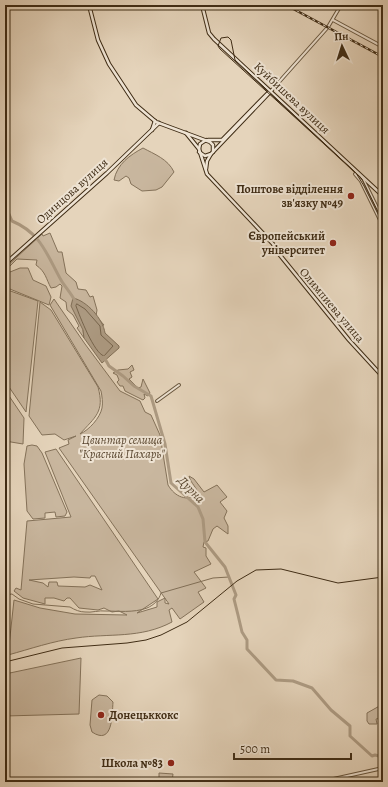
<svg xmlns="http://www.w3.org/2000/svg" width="388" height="787" font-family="Alegreya,serif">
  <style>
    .green { fill: #c9b79f; stroke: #84725a; fill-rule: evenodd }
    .water { fill: #ad9b83; stroke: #816f57 }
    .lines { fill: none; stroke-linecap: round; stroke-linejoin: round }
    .shore { stroke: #76644c; stroke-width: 1 }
    .stream { stroke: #816f57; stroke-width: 1 }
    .river { stroke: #ad9b83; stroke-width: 3 }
    .tertiary-casing { stroke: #68563e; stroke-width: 4 }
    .secondary-casing { stroke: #3f2c15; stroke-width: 4.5 }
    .tertiary { stroke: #eee3d3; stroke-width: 2 }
    .secondary { stroke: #eee3d3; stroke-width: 2.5 }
    .tram { stroke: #3f2c15; stroke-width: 1 }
    .rail-casing { stroke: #3f2c15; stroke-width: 2.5 }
    .rail { stroke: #eee3d3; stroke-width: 1; stroke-dasharray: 3; stroke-linecap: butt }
    .poi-dot { fill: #8f2418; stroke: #eee3d3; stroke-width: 1.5 }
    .labels { text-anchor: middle; stroke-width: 4; stroke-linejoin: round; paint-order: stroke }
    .street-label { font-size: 12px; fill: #3f2c15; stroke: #eee3d3 }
    .poi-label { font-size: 12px; font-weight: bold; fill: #3f2c15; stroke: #eee3d3; text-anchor: end }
    .park-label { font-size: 12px; font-style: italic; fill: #5b4831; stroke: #eee3d3 }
    .water-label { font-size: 13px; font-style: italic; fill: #5a4830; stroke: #eee3d3 }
  </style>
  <rect width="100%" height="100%" fill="#e5d4bb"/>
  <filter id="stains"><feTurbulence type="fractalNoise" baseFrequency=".005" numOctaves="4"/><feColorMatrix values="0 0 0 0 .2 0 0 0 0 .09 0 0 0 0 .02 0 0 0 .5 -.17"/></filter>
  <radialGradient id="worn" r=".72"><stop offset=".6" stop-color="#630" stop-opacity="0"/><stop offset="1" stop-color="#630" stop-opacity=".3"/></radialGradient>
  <g class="green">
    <path d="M 143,148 C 154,154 168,159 174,172 L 162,187 L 156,190 L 142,191 L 131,184 L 129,178 L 126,176 L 119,181 L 114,180 C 117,164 130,155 143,148 Z"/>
    <path d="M 50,233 L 58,252 L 62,252 L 66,273 L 76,282 L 78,289 L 86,290 L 90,297 L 93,296 L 97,310 L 96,316 L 104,325 L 83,330 L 84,338 L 77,328 L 79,326 L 73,315 L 67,310 L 66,302 L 60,298 L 62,286 L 60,284 L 56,287 L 51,288 C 46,279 46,272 36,265 L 37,260 L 17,259 L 5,271 L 5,268 L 42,234 L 43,236 Z"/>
    <path d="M 20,268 L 28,268 L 33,280 L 46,286 L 51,297 L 49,305 L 5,287 L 5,274 Z"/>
    <path d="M 5,289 L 38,301 L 26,412 L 5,381 Z"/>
    <path d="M 54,299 L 85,344 L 120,391 L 140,401 L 145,412 L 151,415 L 160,435 L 168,485 C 175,497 187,502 198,494 C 197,487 191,484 189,476 L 194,479 L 204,492 L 217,485 L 227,497 L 220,502 L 227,511 L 224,518 L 228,526 L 228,534 L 217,526 L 213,529 L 208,541 L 204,542 L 203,547 L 206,548 L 206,556 L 211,564 L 194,572 L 206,588 L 198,592 L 204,602 L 180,619 L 172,608 L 169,610 L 172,622 C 140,639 110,633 76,638 C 53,641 30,649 8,655 L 14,600 L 40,608 L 75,614 L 127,615 L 119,611 L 112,612 L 104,608 L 98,610 L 79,608 L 70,598 L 67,598 L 64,601 L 54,598 L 45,598 L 45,604 L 23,598 L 14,591 L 16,588 L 21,590 L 27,521 L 71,517 L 45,452 L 56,449 L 158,599 L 137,613 L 157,607 L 157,602 L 165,598 L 165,603 L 169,604 L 59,448 L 69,444 L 68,440 L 76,436 L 64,440 L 55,434 L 42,435 L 29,416 L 40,302 L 51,310 L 98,387 C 105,412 95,417 80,434 C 89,430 100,418 102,408 C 103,403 102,396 101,391 L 50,305 ZM 91,576 L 95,576 L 102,590 L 90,585 L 85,587 L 58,586 L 57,582 L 49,582 L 48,587 L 43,583 L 29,580 L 74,577 L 90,578 Z"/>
    <path d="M 132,365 L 134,370 L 130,372 L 132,377 L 129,379 L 138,388 L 141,387 L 143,379 L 150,393 L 148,396 L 144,394 L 145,398 L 143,400 L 125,391 L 123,386 L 120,386 L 117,382 L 119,380 L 117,375 L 113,373 L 118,370 L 128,369 Z"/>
    <path d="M 5,390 L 24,418 L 23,444 L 5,441 Z"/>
    <path d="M 32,445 L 37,446 L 42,453 L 67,512 L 65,516 L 56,517 L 55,512 L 45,513 L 45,518 L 33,519 L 27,511 L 24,464 L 27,446 Z"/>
    <path d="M 81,658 L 79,714 L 5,716 L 5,674 Z"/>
    <path d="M 99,695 L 107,696 L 113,702 C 112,715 113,746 92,732 L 90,725 L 92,700 Z"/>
    <path d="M 383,704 L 383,718 L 376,719 L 377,724 L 369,724 L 367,721 L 367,713 Z"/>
    <path d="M 159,773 L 173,774 L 172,782 L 159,782 Z"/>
  </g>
  <path class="water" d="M 73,298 C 87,301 103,319 105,333 L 119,346 L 119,348 L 102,363 L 84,338 L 83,330 L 71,306 Z"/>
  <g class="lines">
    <path class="shore" d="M 77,304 L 85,309 L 100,326 L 101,335 L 113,346 L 104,356 C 94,353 80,317 76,306 Z"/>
    <path class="stream" d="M 5,595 L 12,594 L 19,599 L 33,604 L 70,607 C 75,610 80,612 85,612 C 91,613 100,610 105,611 C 117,611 134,613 147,608 C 154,605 159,600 161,593 L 213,578 L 229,577"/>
    <g class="river">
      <path d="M 5,205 L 12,221 C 41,233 47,255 61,280 C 65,287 71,293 75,301"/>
      <path d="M 104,357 L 109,366 L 123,376 L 134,386 L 151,396 L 165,444 L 171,483 L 198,507 L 203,519 L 205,542 L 225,567 L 236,595 L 234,599 L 238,615 L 242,632 L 247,640 L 247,649 L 276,680 L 293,681 L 312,688 L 331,710 L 350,726 L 350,736 L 372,756 L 375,755 L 383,757"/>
    </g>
    <g class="tertiary-casing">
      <g id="tertiary">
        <path d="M 333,20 L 383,47"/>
        <path d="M 271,91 L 328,27 L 341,5"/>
        <path d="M 355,174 L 361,181 L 383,226"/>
        <path d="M 362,177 L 383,220"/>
        <path d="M 157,401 L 179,385"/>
        <path d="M 320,782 L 383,768"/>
      </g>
    </g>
    <g class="secondary-casing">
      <g id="secondary">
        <path d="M 89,5 L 98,40 L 109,64 L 136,105 L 156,122 L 210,142 L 213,145 L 213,152"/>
        <path d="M 202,5 L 209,33 L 214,39 L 383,196"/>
        <path d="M 152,130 L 155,121"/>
        <path d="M 186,133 L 199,149 L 207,174 L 273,244 L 279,254 L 349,340 L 383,377"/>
        <path d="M 208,140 L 222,140 L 270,91"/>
        <path d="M 199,149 L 200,144 L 206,140"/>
        <path d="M 199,152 L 205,156 L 211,154"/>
        <path d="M 206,169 L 207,161 L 211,154 L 271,91"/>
        <path d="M 5,264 L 107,173 L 159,123"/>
      </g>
    </g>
    <use href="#tertiary" class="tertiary"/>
    <use href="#secondary" class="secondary"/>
    <g class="tram">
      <path d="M 383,222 L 362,179 L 356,173 L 235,60 L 231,40 L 228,37 L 221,38 L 218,46 L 220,49 L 356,173 L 364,186 L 383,224"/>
      <path d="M 5,662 L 62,648 L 127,643 L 146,640 L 161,635 L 187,622 L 237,581 L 256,570 L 281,569 L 338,583 L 383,577"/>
    </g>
    <g class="rail-casing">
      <path id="rail" d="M 286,5 L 383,57"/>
    </g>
    <use href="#rail" class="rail"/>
  </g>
  <g class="poi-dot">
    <circle cx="351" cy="196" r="4"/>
    <circle cx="333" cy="243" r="4"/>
    <circle cx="101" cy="715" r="4"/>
    <circle cx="171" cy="763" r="4"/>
  </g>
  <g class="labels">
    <g class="street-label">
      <text transform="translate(292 98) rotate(43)" y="4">Куйбишева вулиця</text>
      <text transform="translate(72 191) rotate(-42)" y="4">Одинцова вулиця</text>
      <text transform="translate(332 305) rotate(50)" y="4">Олимпиева улица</text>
    </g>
    <g class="poi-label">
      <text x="343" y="193">Поштове відділення<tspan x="343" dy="14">зв'язку №49</tspan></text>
      <text x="325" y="240">Європейський<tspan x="325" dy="14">університет</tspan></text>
      <text x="109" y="719" text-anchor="start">Донецьккокс</text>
      <text x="163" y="767">Школа №83</text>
    </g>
    <g class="park-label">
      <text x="122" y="444">Цвинтар селища<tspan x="122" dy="14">"Красний Пахарь"</tspan></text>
    </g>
    <g class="water-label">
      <text transform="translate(192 489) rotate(46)" y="5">Дурна</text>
    </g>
  </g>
  <rect width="388" height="787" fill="none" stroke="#e5d4bb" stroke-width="20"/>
  <rect x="6" y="6" width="376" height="775" fill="none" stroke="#3f2c15" stroke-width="2"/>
  <rect x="10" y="10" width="368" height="767" fill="none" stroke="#3f2c15"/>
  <g transform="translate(342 46) rotate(356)" stroke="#eee3d3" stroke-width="3" paint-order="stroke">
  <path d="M0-3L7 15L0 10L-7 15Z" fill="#3f2c15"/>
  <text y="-6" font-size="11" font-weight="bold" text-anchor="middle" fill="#3f2c15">Пн</text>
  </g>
  <path d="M234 753v6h117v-6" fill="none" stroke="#3f2c15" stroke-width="2"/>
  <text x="240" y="753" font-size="12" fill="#3f2c15" stroke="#eee3d3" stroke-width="3" paint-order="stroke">500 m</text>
  <rect width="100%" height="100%" filter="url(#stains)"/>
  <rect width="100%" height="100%" fill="url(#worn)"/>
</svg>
